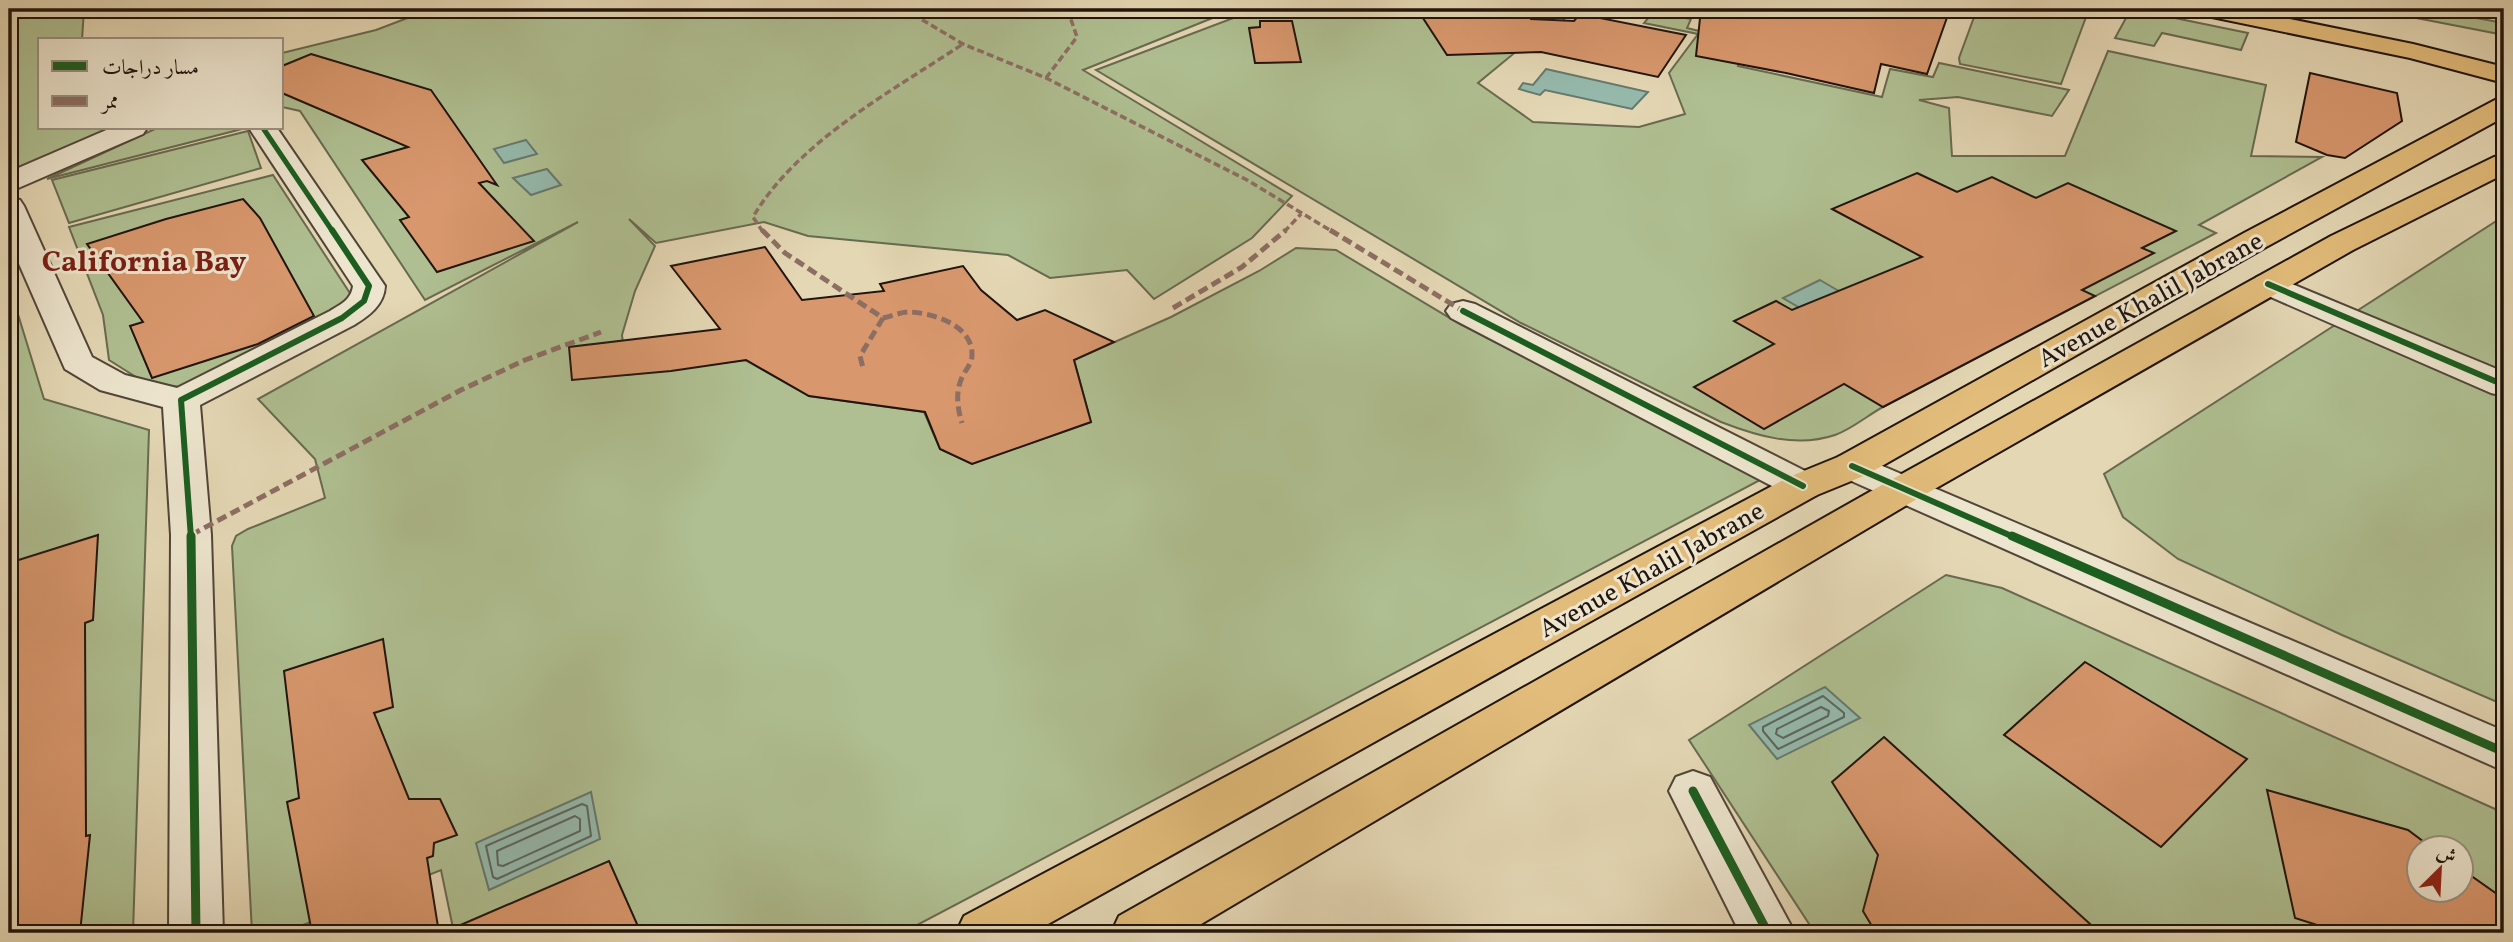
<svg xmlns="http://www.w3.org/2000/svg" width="2513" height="942" font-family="Vollkorn,Amiri,serif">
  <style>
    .green { fill: #afbf91; stroke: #686a50; stroke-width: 2; fill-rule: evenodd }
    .water { fill: #95baad; stroke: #66786d; stroke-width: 2 }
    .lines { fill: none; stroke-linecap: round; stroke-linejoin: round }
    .shore { stroke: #5a675e; stroke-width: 2 }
    .building { fill: #d8976d; stroke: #20140e; stroke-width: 2 }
    .minor-casing { stroke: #514538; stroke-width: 4 }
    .major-casing { stroke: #20140e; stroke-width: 4 }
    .highway-casing { stroke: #20140e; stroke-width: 4 }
    .minor { fill: #ede5ce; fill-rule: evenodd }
    .major { fill: #e2bc7a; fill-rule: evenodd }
    .highway { fill: #e2bc7a; fill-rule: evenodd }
    .quiet-far1 { stroke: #8d6e63; stroke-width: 3.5; stroke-dasharray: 7 3.5; stroke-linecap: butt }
    .quiet { stroke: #8d6e63; stroke-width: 5; stroke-dasharray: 10 5; stroke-linecap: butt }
    .cycleway-far2-casing { stroke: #ede5ce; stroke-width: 8 }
    .cycleway-far1-casing { stroke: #ede5ce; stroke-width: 10 }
    .cycleway-casing { stroke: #ede5ce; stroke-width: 13 }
    .cycleway-far2 { stroke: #1b5e20; stroke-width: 5 }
    .cycleway-far1 { stroke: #1b5e20; stroke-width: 6 }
    .cycleway { stroke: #1b5e20; stroke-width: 9 }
    .labels { text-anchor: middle; stroke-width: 6; stroke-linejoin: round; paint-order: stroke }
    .street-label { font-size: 26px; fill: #20140e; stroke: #ede5ce }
    .quarter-label { font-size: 30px; font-weight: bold; fill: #7a1f14; stroke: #ede5ce }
  </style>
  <rect width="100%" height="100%" fill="#e4d7b4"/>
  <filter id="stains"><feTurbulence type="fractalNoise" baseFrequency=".00286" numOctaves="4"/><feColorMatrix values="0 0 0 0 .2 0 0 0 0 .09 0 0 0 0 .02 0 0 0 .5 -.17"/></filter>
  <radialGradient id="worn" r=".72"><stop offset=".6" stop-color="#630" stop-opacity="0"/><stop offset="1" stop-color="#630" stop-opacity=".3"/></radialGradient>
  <g class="green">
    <path d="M 28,9 L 84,9 L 82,40 L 40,40 L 40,128 L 121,128 L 9,174 L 9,17 Z"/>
    <path d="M 431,9 L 1235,9 L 1083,70 L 1292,196 L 1252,238 L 1154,299 L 1127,270 L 1050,278 L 1008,255 L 808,236 L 764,222 L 656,243 L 629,219 L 655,246 L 635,291 L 622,335 L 627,375 L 745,360 L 809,396 L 924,412 L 940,449 L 972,464 L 1091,422 L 1074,360 L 1171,317 L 1259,271 L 1296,248 L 1336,250 L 1460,324 L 1762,479 L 902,933 L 454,933 L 441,870 L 283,933 L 252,933 L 232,546 L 236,536 L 248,529 L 325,498 L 315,459 L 258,399 L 578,222 L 425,300 L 300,111 L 282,107 L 282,53 L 376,30 Z"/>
    <path d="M 1257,9 L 1575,9 L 1529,52 L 1518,50 L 1478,83 L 1533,122 L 1639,127 L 1685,114 L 1669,73 L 1698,34 L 1644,23 L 1653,12 L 1691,19 L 1687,28 L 1748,43 L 1738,66 L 1882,97 L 1890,69 L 1933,77 L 1939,63 L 2069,90 L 2052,116 L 1958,97 L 1919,100 L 1949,108 L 1952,156 L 2065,156 L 2108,51 L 2266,85 L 2251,156 L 2322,157 L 2199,225 L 2216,233 L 1883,407 C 1868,415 1852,429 1835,435 C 1797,448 1757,436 1721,422 L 1521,323 L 1096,70 Z"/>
    <path d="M 1977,9 L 2041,9 L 2086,17 L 2061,84 L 1960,64 L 1959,58 Z"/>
    <path d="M 2131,9 L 2248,33 L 2241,50 L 2162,33 L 2154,46 L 2115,38 Z"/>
    <path d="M 2370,9 L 2427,9 L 2504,23 L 2504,35 Z"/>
    <path d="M 157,128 L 242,129 L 47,179 Z"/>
    <path d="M 248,131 L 261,168 L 69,223 L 52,180 Z"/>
    <path d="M 273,175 L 355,301 L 193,389 L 144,382 L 109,360 L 103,315 L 69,227 Z"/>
    <path d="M 2504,216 L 2504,705 L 2342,635 L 2178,559 L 2123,517 L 2104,474 Z"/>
    <path d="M 9,285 L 44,399 L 149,430 L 133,933 L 9,933 Z"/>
    <path d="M 1946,575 L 2002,588 L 2504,813 L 2504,933 L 1815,933 L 1689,740 ZM 2418,848 L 2460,848 L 2460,890 L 2418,890 Z"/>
  </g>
  <g class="water">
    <path d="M 1546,69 L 1648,92 L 1632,109 L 1545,90 L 1540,95 L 1519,89 L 1523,83 L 1533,85 Z"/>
    <path d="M 526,140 L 537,154 L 504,163 L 494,149 Z"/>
    <path d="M 547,169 L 561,185 L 531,195 L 513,178 Z"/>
    <path d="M 1820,280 L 1868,308 L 1829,325 L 1783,298 Z"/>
    <path d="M 1825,687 L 1860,718 L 1777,759 L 1749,725 Z"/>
    <path d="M 591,792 L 600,839 L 489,890 L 476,843 Z"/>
  </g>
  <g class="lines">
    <g class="shore">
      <path d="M 1823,696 L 1844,713 L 1844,717 L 1778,749 L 1763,731 L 1763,727 Z"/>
      <path d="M 1821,707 L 1829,711 L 1828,716 L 1783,738 L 1776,734 L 1777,729 Z"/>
      <path d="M 582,804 L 587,806 L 591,836 L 497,879 L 493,877 L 486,846 Z"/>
      <path d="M 575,816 L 580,819 L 580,831 L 503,866 L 498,865 L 497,851 Z"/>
    </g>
  </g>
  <g class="building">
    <path d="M 1487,9 L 1524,9 L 1531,19 L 1574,21 L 1580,14 L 1686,35 L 1658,77 L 1541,52 L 1447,55 L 1421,15 L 1490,17 Z"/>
    <path d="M 1701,9 L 1950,9 L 1927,74 L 1881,64 L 1874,93 L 1786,73 L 1696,56 Z"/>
    <path d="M 1260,21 L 1292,21 L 1301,62 L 1255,63 L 1249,28 L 1260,27 Z"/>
    <path d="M 311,54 L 431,90 L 497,185 L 487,181 L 479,183 L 534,241 L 437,272 L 400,220 L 409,217 L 362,160 L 408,147 L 282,93 L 282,66 Z"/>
    <path d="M 2310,73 L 2397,93 L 2402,121 L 2345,158 L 2327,155 L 2296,142 Z"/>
    <path d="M 1917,173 L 1957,192 L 1992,177 L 2036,198 L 2068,183 L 2176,231 L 2142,248 L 2154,253 L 2082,290 L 2095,296 L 1883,407 L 1844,384 L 1764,429 L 1694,387 L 1774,344 L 1734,321 L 1776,301 L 1792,310 L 1922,257 L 1832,209 Z"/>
    <path d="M 243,199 L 260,218 L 314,316 L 258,344 L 152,378 L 130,326 L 143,322 L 87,244 L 166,219 Z"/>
    <path d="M 765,247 L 802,300 L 884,291 L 880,284 L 963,266 L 981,290 L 1017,320 L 1045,310 L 1114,342 L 1074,360 L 1091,422 L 972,464 L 940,449 L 925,412 L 809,396 L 746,360 L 671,371 L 572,380 L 569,347 L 720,329 L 671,266 Z"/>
    <path d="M 98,535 L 93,620 L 85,623 L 86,836 L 90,835 L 80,933 L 9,933 L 9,563 Z"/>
    <path d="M 383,639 L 393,707 L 374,713 L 409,799 L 440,799 L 457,835 L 434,843 L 433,856 L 427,858 L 439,933 L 312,933 L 287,802 L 299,798 L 284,671 Z"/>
    <path d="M 2085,662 L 2247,759 L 2161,847 L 2004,735 Z"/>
    <path d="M 1884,737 L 2100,933 L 1876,933 L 1863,911 L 1878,855 L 1832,782 Z"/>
    <path d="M 2267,790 L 2408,830 L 2432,848 L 2418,848 L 2418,890 L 2460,890 L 2460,868 L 2504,899 L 2504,933 L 2342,933 L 2295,918 Z"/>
    <path d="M 609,861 L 641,933 L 442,933 Z"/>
  </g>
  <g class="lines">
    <g class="minor-casing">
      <g id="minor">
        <path d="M 111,128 L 147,128 L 143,134 L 9,192 L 9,172 Z"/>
        <path d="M 249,128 L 277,128 L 385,286 C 384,305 369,316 354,325 L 200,405 L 211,535 L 223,933 L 169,933 L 171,535 L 163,407 L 100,390 L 65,369 L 9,241 L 9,197 L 20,200 L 24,206 L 92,357 L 125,375 L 177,388 L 330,311 C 341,304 351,300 353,286 Z"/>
        <path d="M 2268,274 L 2504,372 L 2504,396 L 2491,393 L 2257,291 L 2252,284 L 2257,277 Z"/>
        <path d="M 1463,301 L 1475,304 L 1817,477 L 1822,486 L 1817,495 L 1803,499 L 1789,495 L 1451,318 L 1446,311 L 1451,304 Z"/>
        <path d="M 1852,453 L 2504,731 L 2504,771 L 1838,475 L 1833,466 L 1838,457 Z"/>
        <path d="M 1693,771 L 1710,777 L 1795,933 L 1740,933 L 1669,791 L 1676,777 Z"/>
      </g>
    </g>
    <g class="major-casing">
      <g id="major">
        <path d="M 2504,98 L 2504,117 L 2266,247 L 1866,475 L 1817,495 L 1032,933 L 956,933 L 964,916 L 1789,477 L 1838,457 L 2244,233 L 2495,100 Z"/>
        <path d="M 2504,155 L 2504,174 L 2353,250 L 1917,499 L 1186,933 L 1111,933 L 1119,916 L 1889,481 L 2257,277 L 2331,236 L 2494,157 Z"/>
      </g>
    </g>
    <g class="highway-casing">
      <path id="highway" d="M 2195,9 L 2241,9 L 2413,44 L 2504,67 L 2504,83 L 2410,58 L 2207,16 L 2199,14 Z"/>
    </g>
    <use href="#minor" class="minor"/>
    <use href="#major" class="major"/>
    <use href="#highway" class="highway"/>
    <g class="quiet-far1">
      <path d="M 904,9 L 963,44 L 1046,78 L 1247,180 L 1333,232"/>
      <path d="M 1046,78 L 1077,37 L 1069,14 L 1064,9"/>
      <path d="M 763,232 L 753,217 C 797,142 892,91 963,44"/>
      <path d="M 1284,232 L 1301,214"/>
    </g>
    <g class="quiet">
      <path d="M 762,230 L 785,253 L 883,318 L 860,356 L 863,368"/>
      <path d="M 1330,230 L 1463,311"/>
      <path d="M 1173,308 L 1242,267 L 1286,230"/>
      <path d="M 883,318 C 892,316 901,312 910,312 C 934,313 973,326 972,355 C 972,363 967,368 963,375 C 955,392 957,406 962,423"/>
      <path d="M 191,535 L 461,390 L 525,360 L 601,332"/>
    </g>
    <g class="cycleway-far2-casing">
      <path id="cycleway-far2" d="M 263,128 L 333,232"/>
    </g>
    <g class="cycleway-far1-casing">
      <g id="cycleway-far1">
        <path d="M 2268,284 L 2504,385"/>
        <path d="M 1463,311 L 1803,486"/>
        <path d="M 1852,466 L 2016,538"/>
        <path d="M 191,538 L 181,400 L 342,318 L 364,301 L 369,286 L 332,230"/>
      </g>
    </g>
    <g class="cycleway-casing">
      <g id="cycleway">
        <path d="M 191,536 L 196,933"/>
        <path d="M 2012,536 L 2504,752"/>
        <path d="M 1693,791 L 1768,933"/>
      </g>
    </g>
    <use href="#cycleway-far2" class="cycleway-far2"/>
    <use href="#cycleway-far1" class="cycleway-far1"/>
    <use href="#cycleway" class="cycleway"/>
  </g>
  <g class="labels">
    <g class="street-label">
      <text transform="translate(2150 299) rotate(-29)" y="9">Avenue Khalil Jabrane</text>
      <text transform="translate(1651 569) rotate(-29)" y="9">Avenue Khalil Jabrane</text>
    </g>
    <g class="quarter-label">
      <text x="144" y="271">California Bay</text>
    </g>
  </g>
  <rect width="2513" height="942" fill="none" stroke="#e4d7b4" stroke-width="35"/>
  <rect x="10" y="10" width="2492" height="921" fill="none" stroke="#20140e" stroke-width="3.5"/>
  <rect x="18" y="18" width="2478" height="907" fill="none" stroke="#20140e" stroke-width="2"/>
  <rect x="38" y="38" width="245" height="91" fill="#ede5ce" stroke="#9b9181" stroke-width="2"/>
  <rect x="52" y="61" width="35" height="10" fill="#1b5e20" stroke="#9b9181" stroke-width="2"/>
  <text x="102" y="74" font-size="21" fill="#20140e">مسار دراجات</text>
  <rect x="52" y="96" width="35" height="10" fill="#8d6e63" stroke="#9b9181" stroke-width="2"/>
  <text x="102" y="108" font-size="21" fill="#20140e">ممر</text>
  <g transform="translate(2440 869) rotate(24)"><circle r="33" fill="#ede5ce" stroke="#9b9181" stroke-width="2"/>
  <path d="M0-5L12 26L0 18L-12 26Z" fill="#8f2418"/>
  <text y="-10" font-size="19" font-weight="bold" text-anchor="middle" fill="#20140e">ش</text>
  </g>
  <rect width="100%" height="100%" filter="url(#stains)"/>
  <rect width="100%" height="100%" fill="url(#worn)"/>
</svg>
